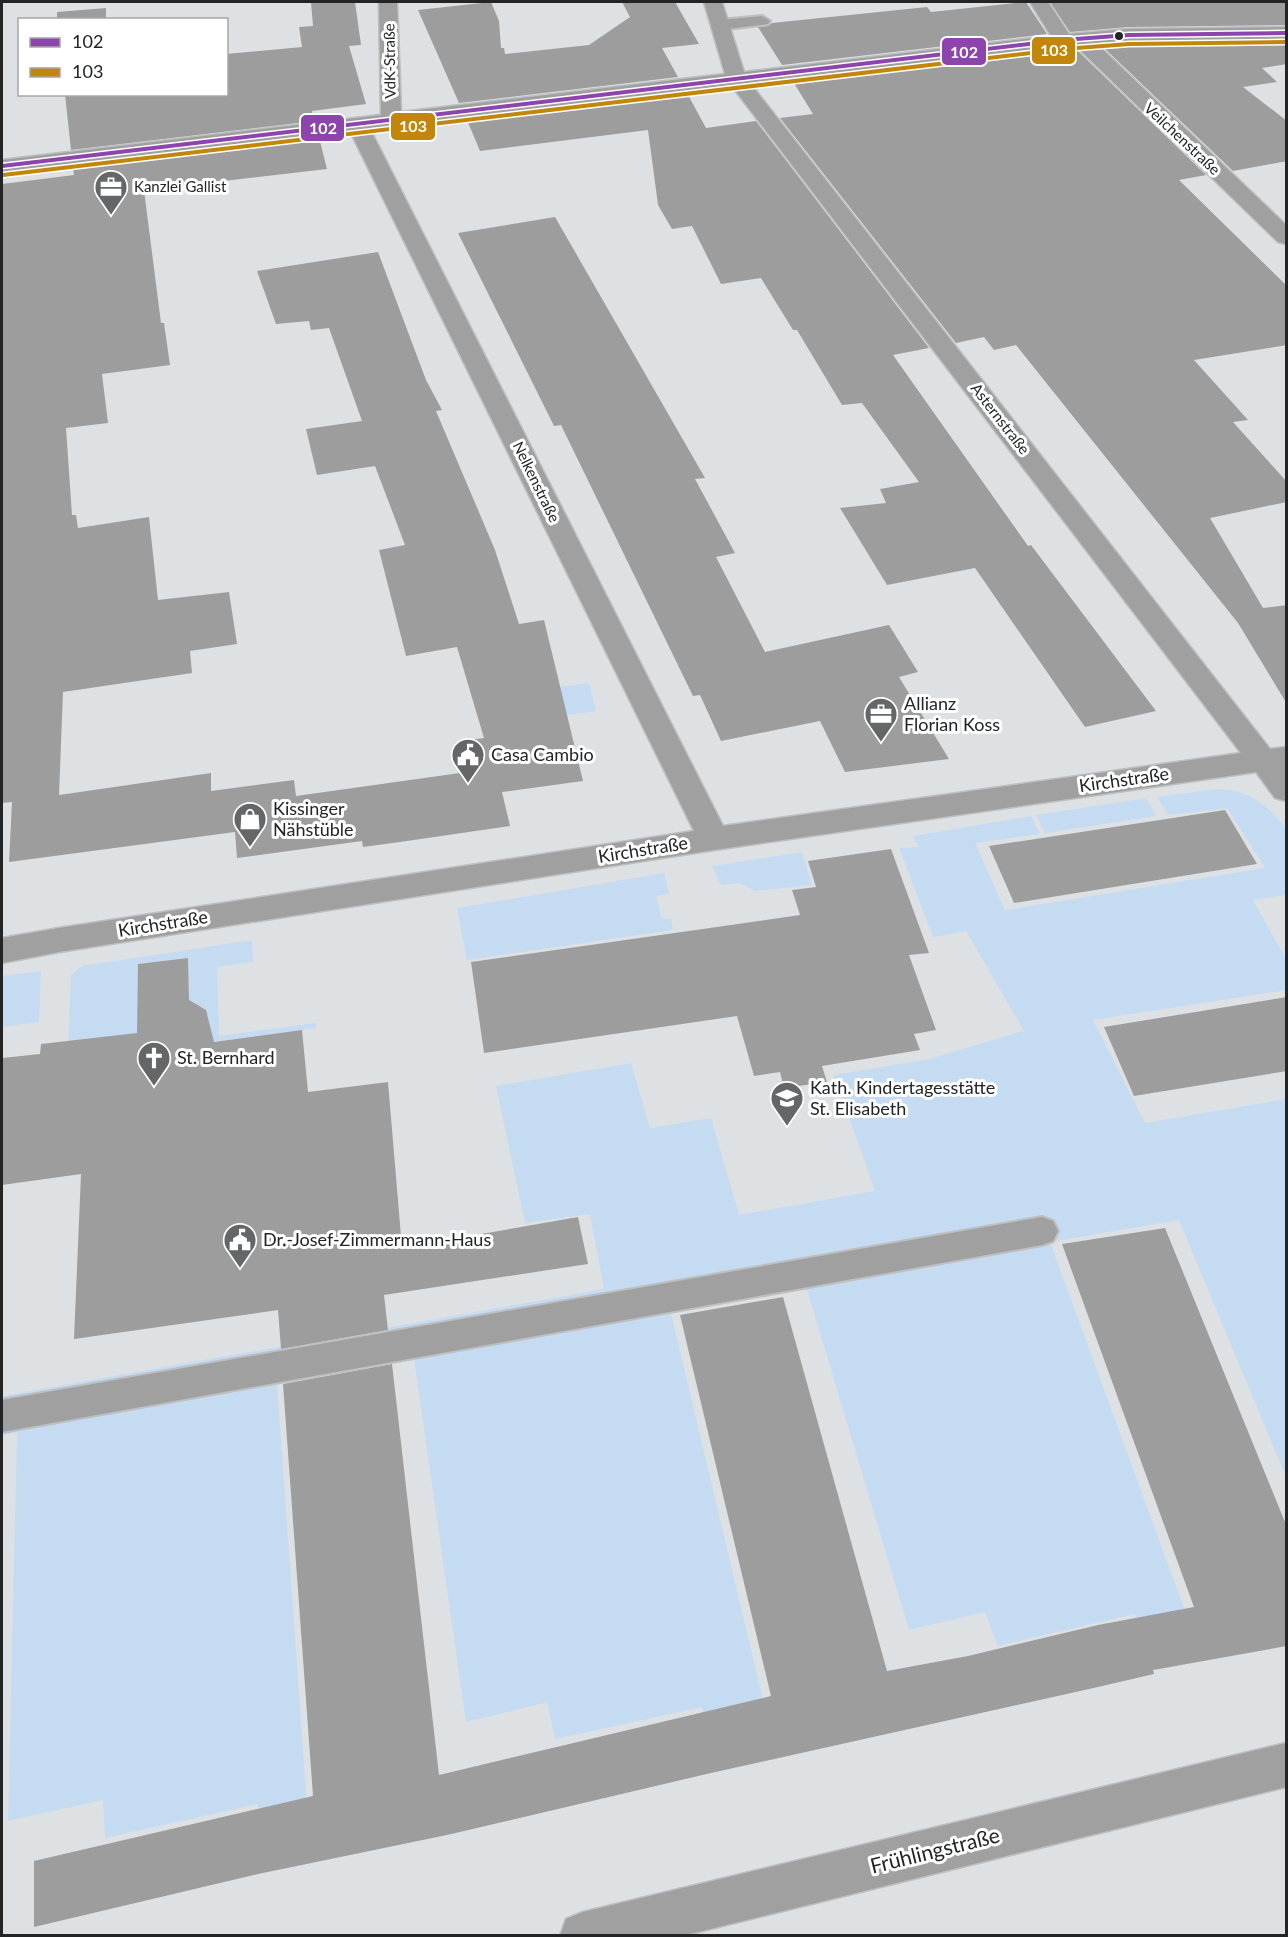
<svg xmlns="http://www.w3.org/2000/svg" width="1288" height="1937" font-family="Lato,sans-serif">
  <style>
    .green { fill: #c5dbf2 }
    .building { fill: #9d9d9e }
    .lines { fill: none; stroke-linecap: round; stroke-linejoin: round }
    .service-casing { stroke: #bdbfc1; stroke-width: 4 }
    .minor-casing { stroke: #bdbfc1; stroke-width: 3 }
    .service { fill: #a1a0a0; fill-rule: evenodd }
    .minor { fill: #a1a0a0; fill-rule: evenodd }
    .bus-1-casing { stroke: #fff; stroke-width: 7 }
    .bus-2-casing { stroke: #fff; stroke-width: 7 }
    .bus-1 { stroke: #8e44ad; stroke-width: 4 }
    .bus-2 { stroke: #c2860a; stroke-width: 4 }
    .bus-dot { fill: #222426; stroke: #fff; stroke-width: 2 }
    .labels { text-anchor: middle; stroke-width: 6; stroke-linejoin: round; paint-order: stroke }
    .far-street-label { font-size: 15px; fill: #222426; stroke: #fff }
    .far-poi-label { font-size: 15px; fill: #222426; stroke: #fff; text-anchor: start }
    .poi-label { font-size: 18px; fill: #222426; stroke: #fff; text-anchor: start }
    .street-label { font-size: 18px; fill: #222426; stroke: #fff }
    .near-street-label { font-size: 21px; fill: #222426; stroke: #fff }
    .line-badge { stroke: #fff; stroke-width: 2 }
    .badge-label { font-size: 16px; text-anchor: middle; font-weight: bold; fill: #fff }
  </style>
  <rect width="100%" height="100%" fill="#dee1e4"/>
  <g class="green">
    <path d="M 589,683 L 596,711 L 495,725 L 489,697 Z"/>
    <path d="M 1216,789 C 1249,790 1267,803 1286,829 L 1286,895 L 1253,900 L 1286,959 L 1286,990 L 1093,1020 L 1145,1123 L 1286,1099 L 1286,1477 L 1179,1220 L 1050,1242 L 1203,1660 L 1158,1670 L 1135,1614 L 998,1646 L 985,1612 L 909,1630 L 806,1286 L 670,1309 L 776,1755 L 717,1767 L 702,1707 L 555,1739 L 547,1702 L 466,1722 L 414,1359 L 277,1384 L 311,1863 L 264,1872 L 258,1804 L 105,1838 L 103,1800 L 8,1821 L 17,1433 L 2,1435 L 2,1396 L 604,1289 L 590,1214 L 525,1223 L 496,1086 L 631,1063 L 650,1128 L 711,1118 L 739,1215 L 875,1191 L 834,1075 L 929,1059 L 1024,1031 L 966,931 L 933,937 L 899,848 L 919,847 L 913,836 L 1031,816 L 1040,834 L 975,843 L 1005,910 L 1265,868 L 1227,808 L 1168,815 L 1157,797 Z"/>
    <path d="M 1146,798 L 1156,816 L 1045,833 L 1036,815 Z"/>
    <path d="M 802,852 L 812,885 L 755,891 L 740,883 L 721,885 L 712,866 Z"/>
    <path d="M 664,873 L 669,894 L 656,896 L 662,919 L 671,918 L 673,930 L 467,960 L 457,908 Z"/>
    <path d="M 252,940 L 253,962 L 217,967 L 219,1036 L 316,1023 L 316,1028 L 189,1045 C 198,1034 214,1023 204,1008 L 189,1004 L 188,958 L 138,964 L 137,1041 L 68,1049 L 71,975 L 82,966 Z"/>
    <path d="M 41,971 L 39,1022 L 2,1027 L 2,976 Z"/>
  </g>
  <g class="building">
    <path d="M 311,2 L 355,2 L 361,45 L 349,46 L 366,104 L 312,111 L 314,121 L 71,150 L 65,94 L 226,94 L 226,54 L 302,47 L 299,27 L 313,26 Z"/>
    <path d="M 491,2 L 499,21 L 501,48 L 504,48 L 505,54 L 589,45 L 630,17 L 622,2 L 675,2 L 699,44 L 662,48 L 678,77 L 459,103 L 418,10 Z"/>
    <path d="M 1026,2 L 1047,34 L 782,65 L 758,27 L 768,26 L 772,23 L 927,7 L 931,12 Z"/>
    <path d="M 1050,2 L 1287,2 L 1287,25 L 1129,27 L 1070,32 Z"/>
    <path d="M 106,8 L 106,20 L 52,20 L 57,18 L 57,12 Z"/>
    <path d="M 1287,41 L 1287,64 L 1262,68 L 1277,82 L 1243,87 L 1287,121 L 1287,161 L 1233,171 L 1101,45 Z"/>
    <path d="M 1074,47 L 1206,175 L 1179,180 L 1287,286 L 1287,345 L 1194,360 L 1248,420 L 1233,422 L 1287,482 L 1287,502 L 1210,518 L 1263,608 L 1287,605 L 1287,704 L 1238,623 L 1016,345 L 994,350 L 984,337 L 956,343 L 780,118 L 813,114 L 792,80 Z"/>
    <path d="M 687,93 L 706,128 L 756,121 L 929,348 L 893,355 L 1028,546 L 1031,545 L 1156,711 L 1085,727 L 975,568 L 887,585 L 840,508 L 886,503 L 880,489 L 919,482 L 862,403 L 842,405 L 797,330 L 793,330 L 761,278 L 721,284 L 692,226 L 672,229 L 658,205 L 648,130 L 480,151 L 467,120 Z"/>
    <path d="M 319,137 L 327,169 L 144,190 L 161,323 L 164,323 L 170,365 L 102,374 L 108,423 L 66,428 L 72,515 L 76,515 L 78,528 L 149,517 L 158,600 L 229,592 L 237,644 L 190,651 L 192,673 L 63,692 L 59,795 L 211,773 L 211,791 L 294,780 L 296,796 L 467,772 L 462,741 L 484,738 L 457,647 L 406,656 L 379,550 L 405,545 L 375,466 L 317,475 L 306,429 L 362,421 L 329,328 L 311,330 L 309,321 L 276,324 L 257,271 L 378,252 L 426,380 L 442,410 L 436,411 L 495,550 L 519,624 L 544,620 L 583,781 L 502,792 L 510,826 L 400,842 L 363,847 L 362,841 L 237,858 L 235,832 L 9,862 L 12,802 L 2,803 L 2,184 L 74,175 L 73,166 Z"/>
    <path d="M 555,217 L 705,478 L 695,479 L 735,553 L 716,557 L 765,652 L 889,625 L 918,672 L 899,677 L 949,759 L 845,772 L 820,721 L 721,741 L 700,695 L 693,696 L 561,425 L 554,426 L 458,233 Z"/>
    <path d="M 1225,810 L 1257,864 L 1014,903 L 989,846 Z"/>
    <path d="M 891,849 L 929,953 L 909,955 L 936,1030 L 914,1034 L 920,1050 L 822,1066 L 827,1082 L 784,1088 L 780,1072 L 754,1076 L 737,1016 L 484,1053 L 471,962 L 800,915 L 792,890 L 816,887 L 808,861 Z"/>
    <path d="M 188,958 L 189,1000 L 206,1010 L 214,1042 L 302,1030 L 308,1092 L 388,1082 L 402,1248 L 578,1217 L 588,1264 L 384,1295 L 388,1330 L 281,1349 L 278,1310 L 74,1339 L 81,1174 L 2,1185 L 2,1058 L 40,1054 L 41,1044 L 137,1033 L 138,964 Z"/>
    <path d="M 1287,997 L 1287,1071 L 1134,1096 L 1104,1027 Z"/>
    <path d="M 1165,1228 L 1287,1527 L 1287,1646 L 1153,1670 L 1154,1674 L 1098,1687 L 711,1773 L 447,1835 L 258,1874 L 34,1927 L 34,1861 L 313,1796 L 283,1384 L 392,1364 L 439,1775 L 771,1696 L 680,1315 L 783,1297 L 887,1671 L 968,1656 L 1098,1625 L 1194,1607 L 1062,1244 Z"/>
  </g>
  <g class="lines">
    <g class="service-casing">
      <g id="service">
        <path d="M 762,16 L 770,21 L 768,24 L 720,30 L 712,25 L 720,20 Z"/>
        <path d="M 1042,1217 L 1053,1221 L 1058,1231 L 1053,1241 L 1042,1245 L 2,1432 L 2,1400 Z"/>
      </g>
    </g>
    <g class="minor-casing">
      <g id="minor">
        <path d="M 379,2 L 397,2 L 401,112 L 725,74 L 704,2 L 722,2 L 744,72 L 1051,36 L 1030,2 L 1048,2 L 1069,34 L 1129,29 L 1286,27 L 1286,39 L 1096,43 L 1286,225 L 1286,244 L 1278,242 L 1075,45 L 750,83 L 1270,749 L 1286,747 L 1286,801 L 1275,798 L 1256,772 L 714,850 L 59,952 L 2,963 L 2,938 L 59,928 L 694,831 L 350,131 L 2,172 L 2,160 L 381,115 ZM 731,85 L 1241,753 L 723,826 L 370,129 Z"/>
        <path d="M 1286,1743 L 1286,1787 L 682,1936 L 560,1936 L 566,1919 L 583,1912 Z"/>
      </g>
    </g>
    <use href="#service" class="service"/>
    <use href="#minor" class="minor"/>
    <g class="bus-1-casing">
      <path id="bus-1" d="M 2,166 L 1063,40 L 1129,35 L 1286,33"/>
    </g>
    <g class="bus-2-casing">
      <path id="bus-2" d="M 3,175 L 1064,49 L 1129,44 L 1286,42"/>
    </g>
    <use href="#bus-1" class="bus-1"/>
    <use href="#bus-2" class="bus-2"/>
  </g>
  <defs>
    <g id="office-pin" transform="scale(1.725)"><path d="M0 17L-7.5 6A9.5 9.5 0 1 1 7.5 6Z" fill="#646668" stroke="#fff"/><path d="M-6-3h4V-5.5h4V-3h4V5H-6ZM-1-4.5V-3h2v-1.5ZM-6 0V1H6V0Z" fill="#fff"/></g>
    <g id="civic-pin" transform="scale(1.725)"><path d="M0 17L-7.5 6A9.5 9.5 0 1 1 7.5 6Z" fill="#646668" stroke="#fff"/><path d="M-.6-6.5H3V-4.5H.6V-3L4-1V1h2V6H-6V1h2V-1L-.6-3ZM-1.2 2.5V6h2.4V2.5Z" fill="#fff"/></g>
    <g id="shop-pin" transform="scale(1.725)"><path d="M0 17L-7.5 6A9.5 9.5 0 1 1 7.5 6Z" fill="#646668" stroke="#fff"/><path d="M-5-2.5h2.3a2.7 3.5 0 0 1 5.4 0H5L5.5 6h-11ZM-1.5-2.5h3a1.5 2.3 0 0 0-3 0Z" fill="#fff"/></g>
    <g id="church-pin" transform="scale(1.725)"><path d="M0 17L-7.5 6A9.5 9.5 0 1 1 7.5 6Z" fill="#646668" stroke="#fff"/><path d="M-1.2-6h2.4v3.5h3.3v2.4h-3.3V6h-2.4V-.1h-3.3v-2.4h3.3Z" fill="#fff"/></g>
    <g id="school-pin" transform="scale(1.725)"><path d="M0 17L-7.5 6A9.5 9.5 0 1 1 7.5 6Z" fill="#646668" stroke="#fff"/><path d="M0-5L7-2L0 1L-7-2ZM-4 1L0 2.5L4 1V4Q0 6-4 4Z" fill="#fff"/></g>
  </defs>
  <g fill-rule="evenodd">
    <use href="#office-pin" x="111" y="187"/>
    <use href="#office-pin" x="881" y="714"/>
    <use href="#civic-pin" x="468" y="755"/>
    <use href="#shop-pin" x="250" y="819"/>
    <use href="#church-pin" x="154" y="1058"/>
    <use href="#school-pin" x="787" y="1098"/>
    <use href="#civic-pin" x="240" y="1240"/>
  </g>
  <circle class="bus-dot" cx="1119" cy="36" r="5"/>
  <g class="labels">
    <g class="far-street-label">
      <text transform="translate(390 61) rotate(-91)" y="5">VdK-Straße</text>
      <text transform="translate(1182 139) rotate(43)" y="5">Veilchenstraße</text>
      <text transform="translate(1000 419) rotate(52)" y="5">Asternstraße</text>
      <text transform="translate(536 482) rotate(64)" y="5">Nelkenstraße</text>
    </g>
    <g class="far-poi-label">
      <text x="134" y="192">Kanzlei Gallist</text>
    </g>
    <g class="poi-label">
      <text x="904" y="710">Allianz<tspan x="904" dy="21">Florian Koss</tspan></text>
      <text x="491" y="761">Casa Cambio</text>
      <text x="273" y="815">Kissinger<tspan x="273" dy="21">Nähstüble</tspan></text>
      <text x="177" y="1064">St. Bernhard</text>
      <text x="810" y="1094">Kath. Kindertagesstätte<tspan x="810" dy="21">St. Elisabeth</tspan></text>
      <text x="263" y="1246">Dr.-Josef-Zimmermann-Haus</text>
    </g>
    <g class="street-label">
      <text transform="translate(1124 780) rotate(-8)" y="6">Kirchstraße</text>
      <text transform="translate(643 850) rotate(-9)" y="6">Kirchstraße</text>
      <text transform="translate(163 924) rotate(-9)" y="6">Kirchstraße</text>
    </g>
    <g class="near-street-label">
      <text transform="translate(935 1851) rotate(-14)" y="7">Frühlingstraße</text>
    </g>
  </g>
  <g class="line-badge">
    <rect x="1031" y="36" width="45" height="29" rx="6" fill="#c2860a"/>
    <rect x="941" y="37" width="46" height="29" rx="6" fill="#8e44ad"/>
    <rect x="390" y="112" width="46" height="29" rx="6" fill="#c2860a"/>
    <rect x="300" y="114" width="45" height="28" rx="6" fill="#8e44ad"/>
  </g>
  <g class="badge-label">
    <text x="1054" y="56">103</text>
    <text x="964" y="58">102</text>
    <text x="413" y="132">103</text>
    <text x="323" y="134">102</text>
  </g>
  <rect width="1288" height="1937" fill="none" stroke="#222426" stroke-width="6"/>
  <rect x="18" y="18" width="210" height="78" fill="#ffffff" stroke="#a7a7a8" stroke-width="1.5"/>
  <rect x="30" y="38" width="30" height="9" fill="#8e44ad" stroke="#a7a7a8" stroke-width="1.5"/>
  <text x="72" y="48" font-size="18" fill="#222426">102</text>
  <rect x="30" y="68" width="30" height="9" fill="#c2860a" stroke="#a7a7a8" stroke-width="1.5"/>
  <text x="72" y="78" font-size="18" fill="#222426">103</text>
</svg>
